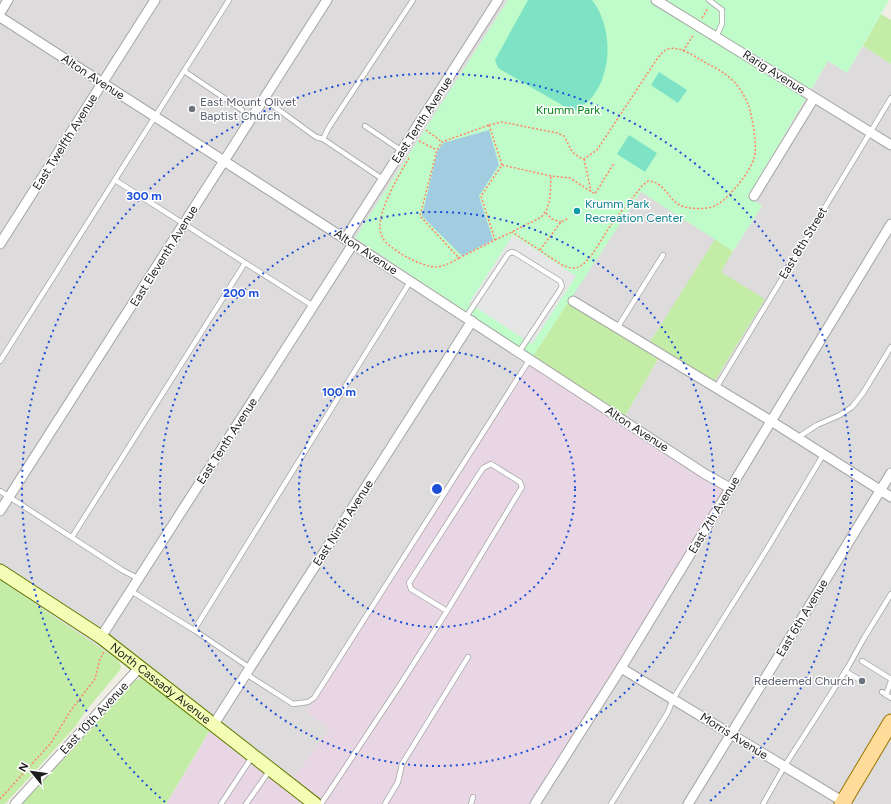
<svg xmlns="http://www.w3.org/2000/svg" width="891" height="804" font-family="Figtree,sans-serif">
  <style>
    .residential { fill: #dddbdb }
    .industrial { fill: #e9d6e4 }
    .grass { fill: #c3eda7 }
    .park { fill: #bffcc9 }
    .pitch { fill: #7ee3c5 }
    .parking { fill: #e6e6e6 }
    .water { fill: #a2cce0 }
    .lines { fill: none; stroke-linecap: round; stroke-linejoin: round }
    .lane-casing { stroke: #a5a5a5; stroke-width: 6 }
    .street-casing { stroke: #a5a5a5; stroke-width: 11 }
    .secondary-casing { stroke: #637b00; stroke-width: 15 }
    .primary-casing { stroke: #997400; stroke-width: 17 }
    .path { stroke: #ff8366; stroke-width: 1.5; stroke-dasharray: 2 2; stroke-linecap: butt }
    .lane { stroke: #fff; stroke-width: 4.5 }
    .street { stroke: #fff; stroke-width: 9 }
    .secondary { stroke: #f3fdb5; stroke-width: 13 }
    .primary { stroke: #ffdc9a; stroke-width: 15 }
    .ring { fill: none; stroke: #1d4ed8; stroke-width: 2; stroke-dasharray: 2 4 }
    .worship-dot { fill: #6b7280; stroke: #fff; stroke-width: 1.5 }
    .culture-dot { fill: #0f9aa8; stroke: #fff; stroke-width: 1.5 }
    .labels { text-anchor: middle; stroke-width: 3; stroke-linejoin: round; paint-order: stroke }
    .street-label { font-size: 12px; fill: #1e1e1e; stroke: #fff }
    .worship-label { font-size: 12px; fill: #5b616d; stroke: #fff; text-anchor: start }
    .park-label { font-size: 12px; fill: #06831b; stroke: #fff }
    .culture-label { font-size: 12px; fill: #0d838f; stroke: #fff; text-anchor: start }
    .centre { fill: #1d4ed8; stroke: #fff; stroke-width: 2 }
    .ring-label { font-size: 12px; text-anchor: middle; font-weight: bold; fill: #1d4ed8; stroke: #fff; stroke-width: 3; stroke-linejoin: round; paint-order: stroke }
  </style>
  <rect width="100%" height="100%" fill="#f0ede4"/>
  <g class="residential">
    <path d="M 0,0 L 508,0 L 355,238 L 533,356 L 306,712 L 331,729 L 289,784 L 210,730 L 148,683 L 140,679 L 118,660 L 0,580 Z"/>
    <path d="M 863,46 L 891,64 L 891,804 L 535,804 L 625,416 L 663,351 L 720,272 L 762,206 L 748,197 L 828,61 L 847,73 Z"/>
    <path d="M 641,191 L 715,239 L 646,351 L 568,302 Z"/>
  </g>
  <path class="industrial" d="M 533,356 L 625,416 L 624,420 L 730,487 L 535,804 L 166,804 L 214,724 L 290,783 L 330,729 L 306,712 Z"/>
  <g class="grass">
    <path d="M 881,14 L 891,20 L 891,64 L 863,46 Z"/>
    <path d="M 715,239 L 733,251 L 721,272 L 765,299 L 714,382 L 650,342 Z"/>
    <path d="M 568,302 L 658,359 L 625,416 L 533,356 Z"/>
    <path d="M 0,580 L 118,660 L 121,666 L 120,670 L 85,712 L 75,727 L 5,804 L 0,804 Z"/>
    <path d="M 140,679 L 148,683 L 210,730 L 166,804 L 19,804 L 133,680 Z"/>
  </g>
  <path class="park" d="M 508,0 L 889,0 L 847,73 L 828,61 L 748,196 L 762,206 L 733,251 L 641,192 L 533,356 L 355,238 Z"/>
  <g class="pitch">
    <path d="M 528,0 L 592,0 C 612,25 613,70 593,96 C 588,102 580,107 574,112 L 498,68 L 495,60 Z"/>
    <path d="M 659,72 L 687,90 L 678,103 L 651,85 Z"/>
    <path d="M 629,135 L 657,153 L 645,172 L 617,154 Z"/>
  </g>
  <path class="parking" d="M 513,235 L 576,276 L 532,344 L 469,303 Z"/>
  <path class="water" d="M 489,130 L 499,165 L 479,196 L 493,240 L 462,256 L 422,216 L 437,152 L 443,143 Z"/>
  <g class="lines">
    <g class="lane-casing">
      <g id="lane">
        <path d="M 709,0 L 722,10 L 722,24 L 716,37"/>
        <path d="M 184,71 L 242,110"/>
        <path d="M 264,99 L 316,137 L 323,139 L 329,127 L 413,0"/>
        <path d="M 365,126 L 402,151"/>
        <path d="M 323,139 L 384,180"/>
        <path d="M 115,180 L 313,306"/>
        <path d="M 466,317 L 508,254 L 511,252 L 515,253 L 560,281 L 562,286 L 560,290 L 519,352"/>
        <path d="M 617,328 L 663,255"/>
        <path d="M 0,361 L 229,0"/>
        <path d="M 716,388 L 891,98"/>
        <path d="M 797,438 L 817,425 L 840,415 L 852,407 L 863,393 L 891,347"/>
        <path d="M 0,491 L 122,570 L 139,579"/>
        <path d="M 72,537 L 245,263"/>
        <path d="M 131,591 L 194,630 L 250,668"/>
        <path d="M 194,630 L 410,282"/>
        <path d="M 862,661 L 891,679"/>
        <path d="M 845,671 L 860,680"/>
        <path d="M 246,674 L 293,704 L 308,702 L 314,698 L 530,359"/>
        <path d="M 882,692 L 891,698"/>
        <path d="M 886,695 L 891,681"/>
        <path d="M 221,804 L 252,757"/>
        <path d="M 246,804 L 270,770"/>
        <path d="M 321,804 L 400,685 L 447,611 L 522,487 L 520,482 L 491,464 L 483,468 L 409,583 L 411,589 L 447,611"/>
        <path d="M 385,804 L 398,782 L 402,764 L 468,657"/>
        <path d="M 471,804 L 473,797"/>
        <path d="M 611,804 L 668,712 L 673,699 L 767,549 L 823,455"/>
        <path d="M 763,804 L 784,767 L 848,667 L 864,638 L 891,594"/>
      </g>
    </g>
    <g class="street-casing">
      <g id="street">
        <path d="M 656,0 L 891,145"/>
        <path d="M 0,13 L 8,0"/>
        <path d="M 0,17 L 353,244 L 705,474 L 730,488"/>
        <path d="M 754,196 L 814,98"/>
        <path d="M 345,239 L 498,0"/>
        <path d="M 0,244 L 155,0"/>
        <path d="M 573,301 L 771,421 L 891,497"/>
        <path d="M 0,511 L 327,0"/>
        <path d="M 101,637 L 353,244"/>
        <path d="M 621,668 L 847,804"/>
        <path d="M 214,724 L 472,321"/>
        <path d="M 15,804 L 140,667"/>
        <path d="M 535,804 L 621,668 L 891,224"/>
        <path d="M 688,804 L 891,473"/>
      </g>
    </g>
    <g class="secondary-casing">
      <g id="secondary">
        <path id="s1" d="M 0,571 L 101,637 L 315,804"/>
      </g>
    </g>
    <g class="primary-casing">
      <path id="primary" d="M 842,804 L 891,722"/>
    </g>
    <g class="path">
      <path d="M 702,18 L 708,8"/>
      <path d="M 683,51 L 694,34"/>
      <path d="M 489,125 L 502,122 L 557,133 L 564,136 C 571,148 570,154 584,159 L 597,150 L 657,59 C 660,55 663,51 668,49 C 679,46 691,54 699,59 C 711,66 726,72 735,83 C 740,88 745,97 748,104 C 752,115 758,147 754,158 C 751,168 743,179 737,186 C 728,196 721,205 708,208 C 698,209 686,209 678,204 C 666,196 664,182 648,181 L 642,186 C 632,199 621,211 611,225 C 603,236 593,257 582,265 C 576,270 569,268 562,265 L 512,232"/>
      <path d="M 489,125 L 502,165 L 481,196 L 495,240 L 459,258 L 420,216 L 437,150 L 442,142 Z"/>
      <path d="M 426,130 L 442,142"/>
      <path d="M 419,141 L 437,150"/>
      <path d="M 409,158 C 399,175 379,208 380,228 C 380,230 381,234 382,237 C 388,249 423,268 437,267 C 445,266 452,262 459,258"/>
      <path d="M 584,159 L 591,191"/>
      <path d="M 502,165 L 551,176 L 570,178 L 595,194 L 614,163"/>
      <path d="M 546,213 L 552,219 L 561,222"/>
      <path d="M 495,240 L 540,218 C 552,208 550,190 551,176"/>
      <path d="M 540,250 L 561,222 L 569,218"/>
      <path d="M 0,799 L 51,743 L 71,710 L 95,679 L 100,659 L 104,652"/>
    </g>
    <use href="#lane" class="lane"/>
    <use href="#street" class="street"/>
    <use href="#secondary" class="secondary"/>
    <use href="#primary" class="primary"/>
  </g>
  <g class="ring">
    <circle cx="437" cy="489" r="138"/>
    <circle cx="437" cy="489" r="277"/>
    <path d="M165 802A415 415 0 1 1 709 802"/>
  </g>
  <g class="worship-dot">
    <circle cx="192" cy="109" r="4"/>
    <circle cx="862" cy="681" r="4"/>
  </g>
  <circle class="culture-dot" cx="577" cy="211" r="4"/>
  <g class="labels">
    <g class="street-label">
      <text transform="translate(774 72) rotate(32)" y="4">Rarig Avenue</text>
      <text transform="translate(93 77) rotate(33)" y="4">Alton Avenue</text>
      <text transform="translate(422 120) rotate(-57)" y="4">East Tenth Avenue</text>
      <text transform="translate(65 142) rotate(-58)" y="4">East Twelfth Avenue</text>
      <text transform="translate(803 243) rotate(-59)" y="4">East 8th Street</text>
      <text transform="translate(366 252) rotate(33)" y="4">Alton Avenue</text>
      <text transform="translate(164 256) rotate(-58)" y="4">East Eleventh Avenue</text>
      <text transform="translate(637 429) rotate(33)" y="4">Alton Avenue</text>
      <text transform="translate(227 441) rotate(-57)" y="4">East Tenth Avenue</text>
      <text transform="translate(714 515) rotate(-59)" y="4">East 7th Avenue</text>
      <text transform="translate(343 523) rotate(-57)" y="4">East Ninth Avenue</text>
      <text transform="translate(802 618) rotate(-59)" y="4">East 6th Avenue</text>
      <text dy="4" stroke="none"><textPath href="#s1" startOffset="196">North Cassady Avenue</textPath></text>
      <text transform="translate(94 718) rotate(-47)" y="4">East 10th Avenue</text>
      <text transform="translate(734 736) rotate(32)" y="4">Morris Avenue</text>
    </g>
    <g class="worship-label">
      <text x="200" y="106">East Mount Olivet<tspan x="200" dy="14">Baptist Church</tspan></text>
      <text x="854" y="685" text-anchor="end">Redeemed Church</text>
    </g>
    <g class="park-label">
      <text x="568" y="114">Krumm Park</text>
    </g>
    <g class="culture-label">
      <text x="585" y="208">Krumm Park<tspan x="585" dy="14">Recreation Center</tspan></text>
    </g>
  </g>
  <circle cx="437" cy="489" r="6" class="centre"/>
  <g class="ring-label">
    <text x="144" y="200">300 m</text>
    <text x="241" y="297">200 m</text>
    <text x="339" y="396">100 m</text>
  </g>
  <g transform="translate(32 772) rotate(299)" stroke="#ffffff" stroke-width="3" paint-order="stroke">
  <path d="M0-3L7 15L0 10L-7 15Z" fill="#1e1e1e"/>
  <text y="-6" font-size="11" font-weight="bold" text-anchor="middle" fill="#1e1e1e">N</text>
  </g>
</svg>
